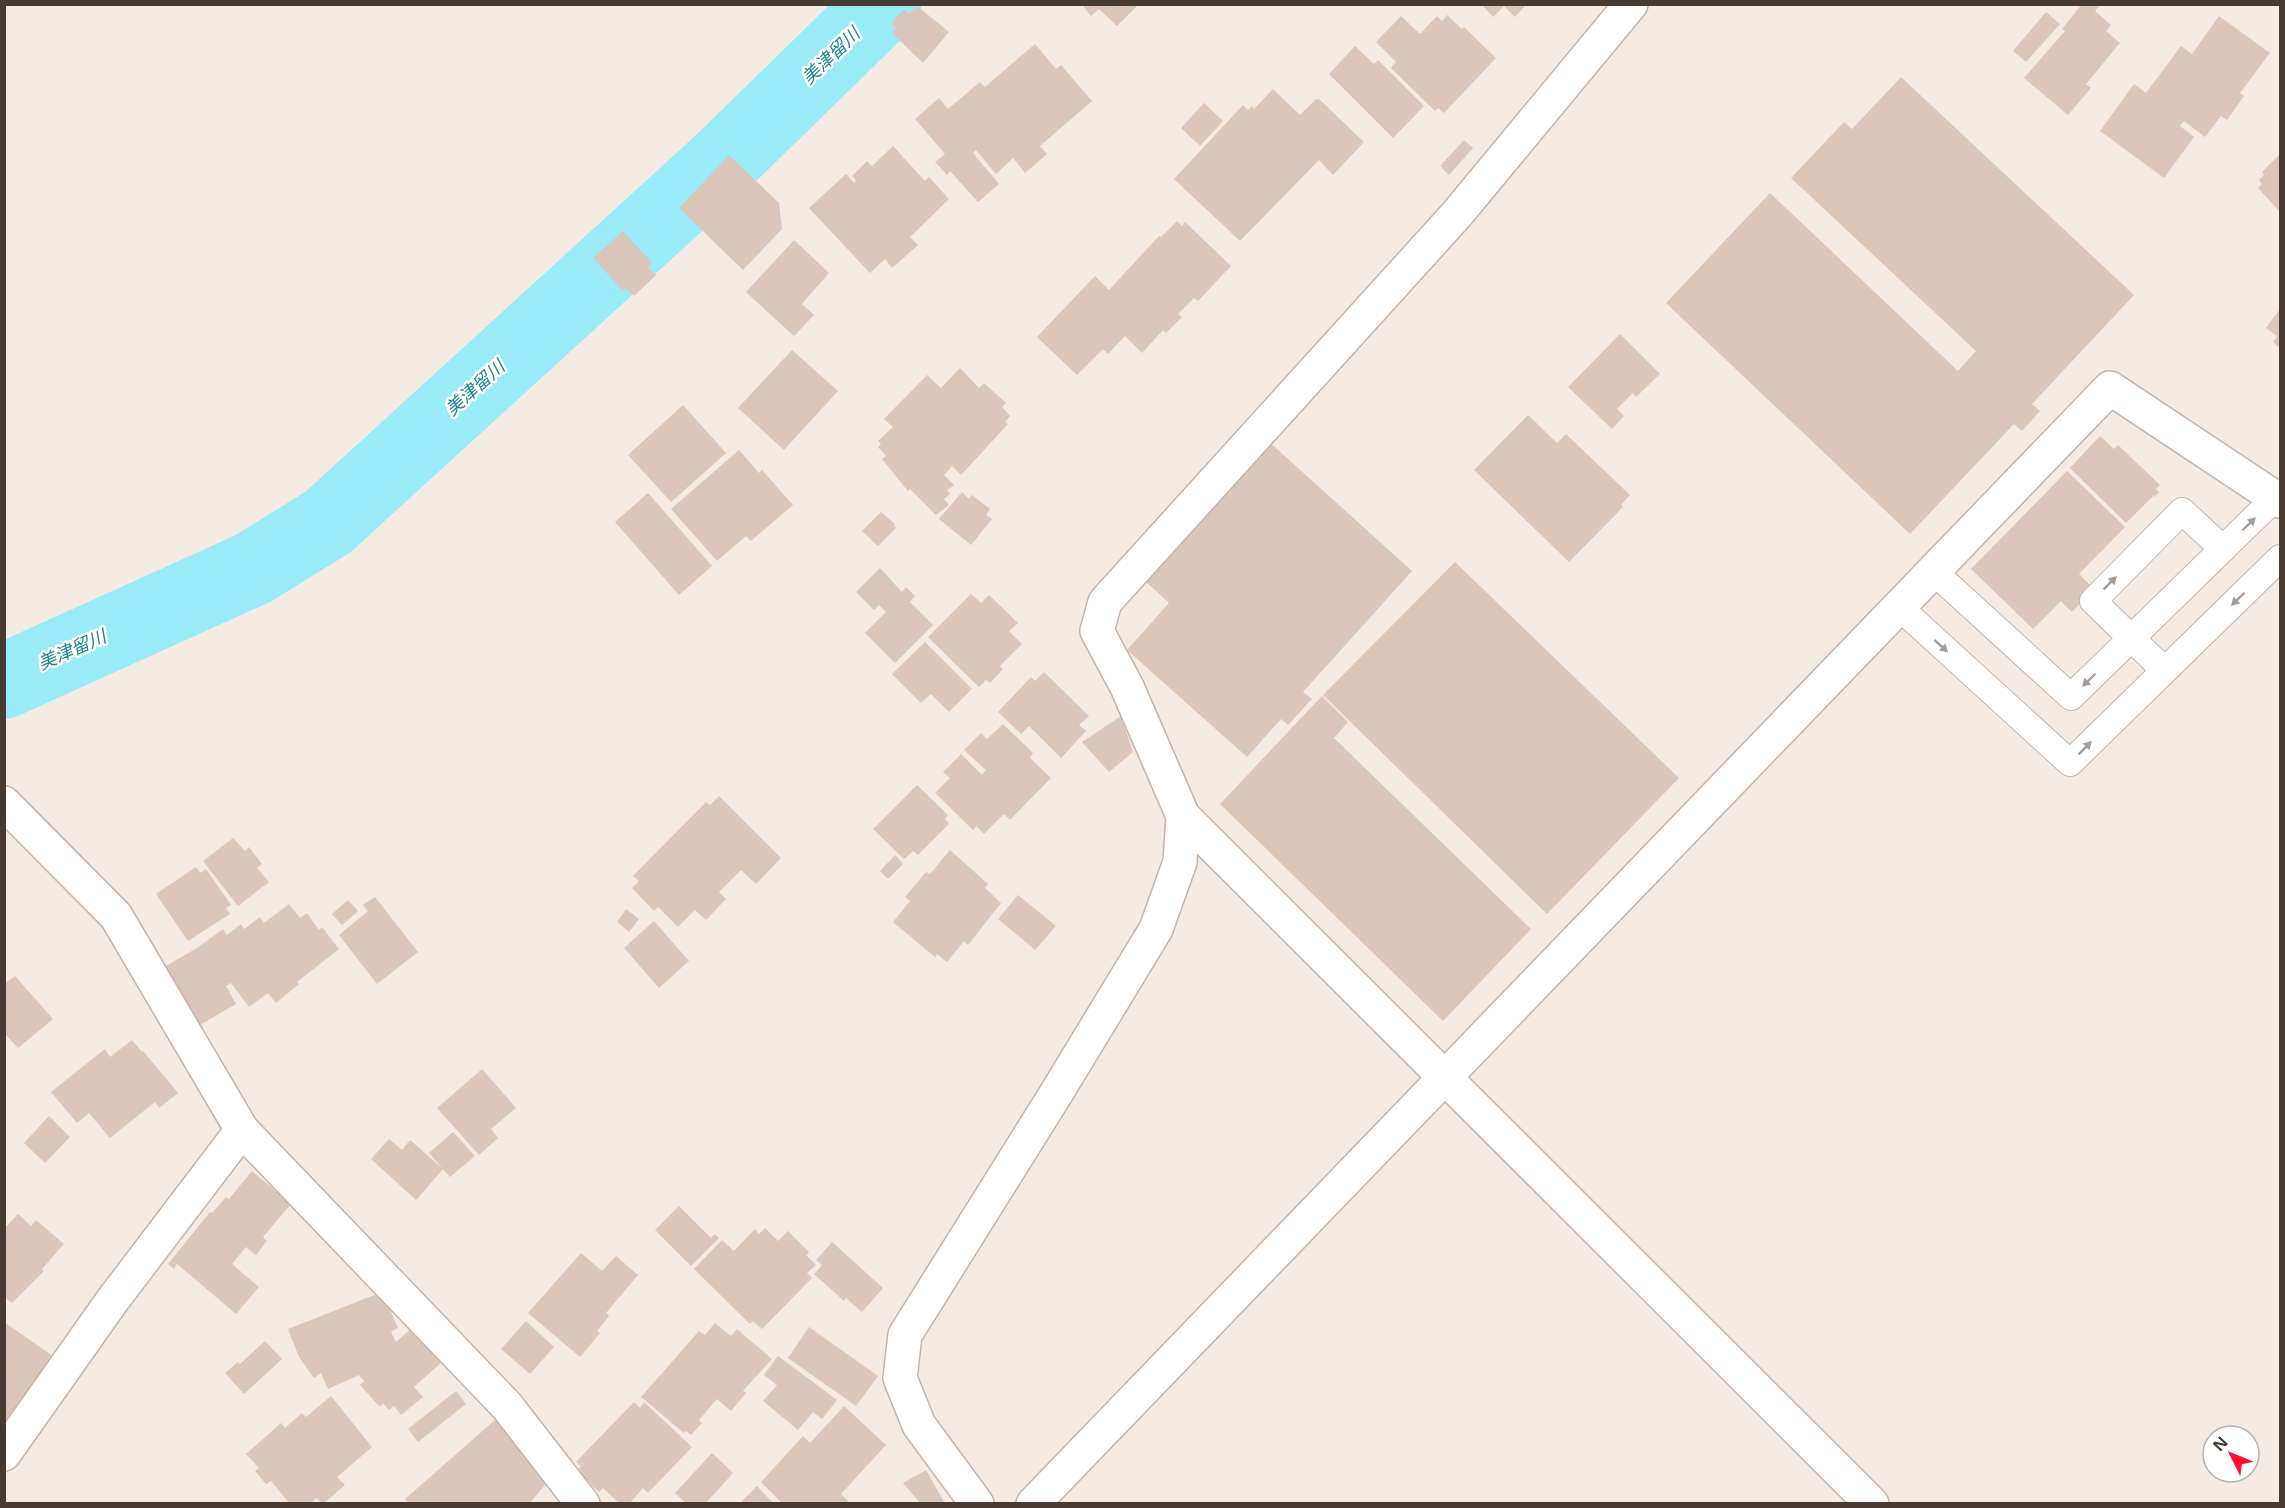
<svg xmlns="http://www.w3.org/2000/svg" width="2285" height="1508" font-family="'Open Sans','Noto Sans JP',sans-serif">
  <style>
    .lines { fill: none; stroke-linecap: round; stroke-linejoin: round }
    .river { stroke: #99ebf8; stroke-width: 75 }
    .building { fill: #dac6bb }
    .service-casing { stroke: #c3b3a9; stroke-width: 28 }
    .minor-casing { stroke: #c3b3a9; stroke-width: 36 }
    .service { stroke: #fff; stroke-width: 26 }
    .minor { stroke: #fff; stroke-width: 33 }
    .oneway { fill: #a39c99 }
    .labels { text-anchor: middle; stroke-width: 5; stroke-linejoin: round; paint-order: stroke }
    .water-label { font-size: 18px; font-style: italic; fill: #1d8193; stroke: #fff }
  </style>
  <rect width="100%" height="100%" fill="#f4ebe4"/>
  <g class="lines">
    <path class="river" d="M 4,681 L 252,569 L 328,522 L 720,164 L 884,4"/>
  </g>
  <g class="building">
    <path d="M 1082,4 L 1139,4 L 1117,26 L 1099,9 L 1091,16 Z"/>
    <path d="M 1481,4 L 1527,4 L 1515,17 L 1504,6 L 1493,17 Z"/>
    <path d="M 2082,4 L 2101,4 L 2095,11 L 2111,25 L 2106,31 L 2120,43 L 2086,84 L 2091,88 L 2068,115 L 2024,78 L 2065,31 L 2062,29 Z"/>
    <path d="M 917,6 L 949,32 L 923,63 L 892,33 L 896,28 L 891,24 L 904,9 L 909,14 Z"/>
    <path d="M 2046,12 L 2060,24 L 2026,62 L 2013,51 Z"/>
    <path d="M 1447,15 L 1462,29 L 1464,27 L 1496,58 L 1444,113 L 1438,108 L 1435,111 L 1391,68 L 1396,62 L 1376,42 L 1401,16 L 1420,34 L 1437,16 L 1442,21 Z"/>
    <path d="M 2219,16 L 2270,53 L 2240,93 L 2244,96 L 2227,120 L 2221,116 L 2205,137 L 2184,121 L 2180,126 L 2194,137 L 2164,178 L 2100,131 L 2134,84 L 2146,93 L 2181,46 L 2192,54 Z"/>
    <path d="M 1035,44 L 1056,69 L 1061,65 L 1092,101 L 1040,146 L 1047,154 L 1025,173 L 1013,158 L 996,174 L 976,150 L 973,153 L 999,184 L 978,202 L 950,171 L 947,175 L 935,162 L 945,154 L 915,119 L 939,98 L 948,109 L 980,82 L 985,87 Z"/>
    <path d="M 1355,46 L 1374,64 L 1378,60 L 1424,106 L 1393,138 L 1329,74 Z"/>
    <path d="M 1901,77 L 2134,295 L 2032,404 L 2040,411 L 2022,431 L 2014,424 L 1910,534 L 1666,303 L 1770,193 L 1958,371 L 1976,351 L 1791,178 L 1844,122 L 1852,129 Z"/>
    <path d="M 1273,89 L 1300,115 L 1316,99 L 1320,100 L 1364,142 L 1333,175 L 1319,160 L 1240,241 L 1174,179 L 1243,105 L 1248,110 L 1252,106 L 1254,109 Z"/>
    <path d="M 1204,103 L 1223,121 L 1200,146 L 1181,128 Z"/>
    <path d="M 1464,140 L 1473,148 L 1449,175 L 1440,166 Z"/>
    <path d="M 893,146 L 925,181 L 929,177 L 949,199 L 910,237 L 918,245 L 892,268 L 885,259 L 870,273 L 809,208 L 846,174 L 854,183 L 856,180 L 852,176 L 867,161 L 872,166 Z"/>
    <path d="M 2280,154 L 2280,212 L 2258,188 L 2262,184 L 2259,180 L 2264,175 L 2262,172 Z"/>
    <path d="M 729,155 L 779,203 L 782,229 L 743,270 L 679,208 Z"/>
    <path d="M 1177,221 L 1182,226 L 1185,222 L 1231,266 L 1198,301 L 1194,298 L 1178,314 L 1182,317 L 1166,333 L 1163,330 L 1142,353 L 1125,336 L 1108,354 L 1103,349 L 1077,375 L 1037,337 L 1095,276 L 1109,290 L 1159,236 L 1161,237 Z"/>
    <path d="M 623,231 L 652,263 L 648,267 L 656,275 L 634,296 L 626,288 L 623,291 L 593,258 Z"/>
    <path d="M 794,240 L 829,273 L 802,304 L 814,315 L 794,336 L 746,292 Z"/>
    <path d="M 2280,309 L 2280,348 L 2273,342 L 2277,336 L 2266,328 Z"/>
    <path d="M 1620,334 L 1660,374 L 1636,397 L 1633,393 L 1617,409 L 1624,416 L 1612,429 L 1568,387 Z"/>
    <path d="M 792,350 L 838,391 L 784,450 L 738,408 Z"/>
    <path d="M 960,368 L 979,388 L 984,383 L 1006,403 L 1002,407 L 1010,416 L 1005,422 L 1008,424 L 961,475 L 952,466 L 944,475 L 954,485 L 947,490 L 950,494 L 944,499 L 949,505 L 936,515 L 910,489 L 908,491 L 882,459 L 886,456 L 878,447 L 881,444 L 878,441 L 893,427 L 884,419 L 927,375 L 941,388 Z"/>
    <path d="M 683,405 L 726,453 L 671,502 L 628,455 Z"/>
    <path d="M 1528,415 L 1557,443 L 1566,434 L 1630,495 L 1621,505 L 1623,507 L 1569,562 L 1474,470 Z"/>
    <path d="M 2100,436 L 2114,449 L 2118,445 L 2160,485 L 2156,489 L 2159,492 L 2155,497 L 2154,495 L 2126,523 L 2070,468 Z"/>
    <path d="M 1267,440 L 1412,571 L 1303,692 L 1312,699 L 1288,725 L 1281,719 L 1247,757 L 1127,650 L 1169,603 L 1142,578 Z"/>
    <path d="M 739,450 L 759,473 L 762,470 L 793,505 L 751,541 L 746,536 L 717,561 L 671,509 Z"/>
    <path d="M 2067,471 L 2125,527 L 2079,574 L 2094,589 L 2072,612 L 2061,601 L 2033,629 L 1971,569 Z"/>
    <path d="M 962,492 L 969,499 L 972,495 L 990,509 L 986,515 L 992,519 L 971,545 L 939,519 Z"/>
    <path d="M 648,493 L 712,566 L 679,595 L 615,522 Z"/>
    <path d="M 881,512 L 895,524 L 894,525 L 896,528 L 878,546 L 862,531 Z"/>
    <path d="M 1455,562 L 1679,778 L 1547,914 L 1323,695 Z"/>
    <path d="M 880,568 L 902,592 L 906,587 L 915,596 L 910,602 L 933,625 L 895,663 L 865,633 L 886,612 L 879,605 L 874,610 L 856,592 Z"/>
    <path d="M 971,594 L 981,603 L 989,595 L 1018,623 L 1009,631 L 1022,644 L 1000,666 L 1003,669 L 990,683 L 986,680 L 979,687 L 928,637 Z"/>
    <path d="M 925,642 L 972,689 L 949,712 L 931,694 L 921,703 L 892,674 Z"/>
    <path d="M 1044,672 L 1089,716 L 1079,725 L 1086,731 L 1061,758 L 1029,726 L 1021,734 L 998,712 L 1031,677 L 1035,681 Z"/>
    <path d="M 1322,696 L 1348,722 L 1334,738 L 1531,929 L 1443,1021 L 1220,804 Z"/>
    <path d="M 1121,716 L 1133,752 L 1109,772 L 1082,742 Z"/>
    <path d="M 1003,724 L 1033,753 L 1030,758 L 1051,778 L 1010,820 L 1004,814 L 984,834 L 976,826 L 973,830 L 935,793 L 950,778 L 943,772 L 961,754 L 982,775 L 986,770 L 964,750 L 981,733 L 987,739 Z"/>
    <path d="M 917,785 L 948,815 L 945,819 L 949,824 L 918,855 L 913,851 L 904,859 L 873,829 Z"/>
    <path d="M 719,796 L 781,858 L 756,884 L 741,870 L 719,892 L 726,899 L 706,920 L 695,910 L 678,927 L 658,907 L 654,911 L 632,888 L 639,881 L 633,876 L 706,802 L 710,805 Z"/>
    <path d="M 233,838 L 245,851 L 249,847 L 262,864 L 257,868 L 269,882 L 238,906 L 203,861 Z"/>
    <path d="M 950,850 L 988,884 L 985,888 L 1001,903 L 968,945 L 964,941 L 947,962 L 937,954 L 935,957 L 893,922 L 910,901 L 905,897 L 926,872 L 930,874 Z"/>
    <path d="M 895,855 L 903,864 L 888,879 L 880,871 Z"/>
    <path d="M 196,867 L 200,873 L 206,869 L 231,905 L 226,908 L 230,914 L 188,941 L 156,894 Z"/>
    <path d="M 1018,895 L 1056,926 L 1035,950 L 998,919 Z"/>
    <path d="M 375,897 L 418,952 L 377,984 L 339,935 L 368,911 L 363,905 Z"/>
    <path d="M 348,900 L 358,911 L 342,925 L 332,914 Z"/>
    <path d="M 289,904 L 300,918 L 307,913 L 319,930 L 322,927 L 339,949 L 297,982 L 299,984 L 276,1003 L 268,993 L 249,1007 L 231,983 L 226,986 L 236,1004 L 193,1029 L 159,970 L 197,948 L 223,929 L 227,935 L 241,924 L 244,929 L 260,917 L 264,923 Z"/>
    <path d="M 626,909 L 639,919 L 629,932 L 617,922 Z"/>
    <path d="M 654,921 L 689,961 L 659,988 L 624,948 Z"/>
    <path d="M 15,976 L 53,1019 L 18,1048 L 4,1033 L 4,984 Z"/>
    <path d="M 132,1040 L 142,1052 L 143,1051 L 178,1093 L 159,1108 L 155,1102 L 110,1138 L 89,1113 L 77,1123 L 51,1092 L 105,1049 L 110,1057 Z"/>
    <path d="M 482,1069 L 516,1108 L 491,1129 L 498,1138 L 479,1155 L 437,1108 Z"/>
    <path d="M 49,1116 L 70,1137 L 45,1163 L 24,1143 Z"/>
    <path d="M 453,1132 L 475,1156 L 450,1177 L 443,1169 L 416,1200 L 371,1159 L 389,1139 L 402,1150 L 410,1140 L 443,1169 L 429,1153 Z"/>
    <path d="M 252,1171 L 291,1204 L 263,1237 L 267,1241 L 256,1255 L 246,1247 L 232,1264 L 259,1287 L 236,1314 L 177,1264 L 174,1269 L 168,1264 L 210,1212 L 212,1213 L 226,1197 L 229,1199 Z"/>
    <path d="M 679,1206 L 711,1238 L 715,1234 L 719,1238 L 691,1266 L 655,1230 Z"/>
    <path d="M 18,1214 L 31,1226 L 36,1220 L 64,1244 L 42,1269 L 44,1271 L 12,1303 L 4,1297 L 4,1229 Z"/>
    <path d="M 765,1228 L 778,1241 L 788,1231 L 809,1252 L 806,1255 L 816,1265 L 807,1273 L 812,1278 L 762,1329 L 753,1321 L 750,1324 L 694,1269 L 722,1240 L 734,1251 L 755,1229 L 759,1234 Z"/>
    <path d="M 832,1242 L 883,1288 L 862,1312 L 846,1298 L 844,1301 L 814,1274 L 822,1265 L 816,1260 Z"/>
    <path d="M 581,1253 L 602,1271 L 616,1256 L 638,1275 L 606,1313 L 609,1316 L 597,1331 L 600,1333 L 580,1357 L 528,1313 Z"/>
    <path d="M 382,1292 L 398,1328 L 391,1332 L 396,1342 L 413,1327 L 443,1361 L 414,1387 L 423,1397 L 401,1415 L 394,1406 L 389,1410 L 383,1403 L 380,1407 L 360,1385 L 364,1381 L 359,1375 L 328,1389 L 321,1373 L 314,1378 L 299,1357 L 288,1329 Z"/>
    <path d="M 526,1321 L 554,1347 L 530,1374 L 501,1349 Z"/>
    <path d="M 4,1322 L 53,1356 L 4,1425 Z"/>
    <path d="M 715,1323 L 731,1336 L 737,1329 L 772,1359 L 743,1391 L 746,1393 L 731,1411 L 717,1399 L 699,1420 L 702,1423 L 691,1435 L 686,1431 L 684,1433 L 641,1397 L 699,1331 L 705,1335 Z"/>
    <path d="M 809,1327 L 878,1376 L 856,1406 L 788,1358 Z"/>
    <path d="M 265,1341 L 282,1359 L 244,1394 L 225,1373 L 238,1362 L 240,1364 Z"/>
    <path d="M 778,1356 L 837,1400 L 822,1419 L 813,1412 L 798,1430 L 763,1401 L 777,1385 L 764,1375 Z"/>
    <path d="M 456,1391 L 466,1404 L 418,1442 L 408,1429 Z"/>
    <path d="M 331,1396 L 372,1447 L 337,1477 L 345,1485 L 323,1504 L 316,1498 L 310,1504 L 290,1504 L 271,1481 L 266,1484 L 255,1471 L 259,1468 L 246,1454 L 281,1423 L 285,1428 L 302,1413 L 306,1417 Z"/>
    <path d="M 634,1402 L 640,1408 L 644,1402 L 692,1447 L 648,1493 L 643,1488 L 629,1504 L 620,1504 L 603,1488 L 599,1492 L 577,1471 L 581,1466 L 576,1462 Z"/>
    <path d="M 844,1406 L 886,1445 L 841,1494 L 851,1504 L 783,1504 L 761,1482 L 803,1436 L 810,1443 Z"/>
    <path d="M 495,1420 L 550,1479 L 529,1504 L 409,1504 L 405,1499 Z"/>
    <path d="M 712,1453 L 733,1473 L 705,1504 L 687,1504 L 675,1493 Z"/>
    <path d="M 926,1470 L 945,1504 L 921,1504 L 903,1483 Z"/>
    <path d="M 757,1486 L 774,1504 L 739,1504 Z"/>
  </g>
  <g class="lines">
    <g class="service-casing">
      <g id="service">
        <path d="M 1933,571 L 2071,697 L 2275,498"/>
        <path d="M 1898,606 L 2070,763 L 2280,558"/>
        <path d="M 2164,670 L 2093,601 L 2182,511 L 2223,549"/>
      </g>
    </g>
    <g class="minor-casing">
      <g id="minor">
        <path d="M 1631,4 L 1457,214 L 1105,602 L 1097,631 L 1127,687 L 1183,816 L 1872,1504"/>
        <path d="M 4,803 L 116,916 L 242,1130 L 507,1406 L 583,1504"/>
        <path d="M 4,1454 L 112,1301 L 242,1130"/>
        <path d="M 977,1504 L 919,1425 L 900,1378 L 905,1335 L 1057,1092 L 1156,929 L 1180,862 L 1183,816"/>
        <path d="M 1033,1504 L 2110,388 L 2280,501"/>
      </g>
    </g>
    <use href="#service" class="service"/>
    <use href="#minor" class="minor"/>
  </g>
  <defs><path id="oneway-solid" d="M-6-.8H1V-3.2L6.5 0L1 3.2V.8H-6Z" transform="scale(1.5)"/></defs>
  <g class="oneway">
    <use href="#oneway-solid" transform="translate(2249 524) rotate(-44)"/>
    <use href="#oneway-solid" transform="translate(2110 583) rotate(-45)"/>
    <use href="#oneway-solid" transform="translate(2238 599) rotate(136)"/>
    <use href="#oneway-solid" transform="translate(1941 646) rotate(42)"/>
    <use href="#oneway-solid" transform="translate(2089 680) rotate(136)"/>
    <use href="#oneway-solid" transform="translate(2085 748) rotate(-45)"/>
  </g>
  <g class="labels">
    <g class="water-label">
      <text transform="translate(831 56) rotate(-44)" y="6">美津留川</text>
      <text transform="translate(475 388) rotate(-42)" y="6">美津留川</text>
      <text transform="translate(72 650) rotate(-24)" y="6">美津留川</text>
    </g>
  </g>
  <rect width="2285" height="1508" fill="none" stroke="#473a33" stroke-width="12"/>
  <g transform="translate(2231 1454) rotate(313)"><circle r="28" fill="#ffffff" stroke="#b5b0ad" stroke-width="1.5"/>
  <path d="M0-4.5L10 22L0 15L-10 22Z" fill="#ff102c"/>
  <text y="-9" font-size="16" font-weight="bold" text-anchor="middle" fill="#473a33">N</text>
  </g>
</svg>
